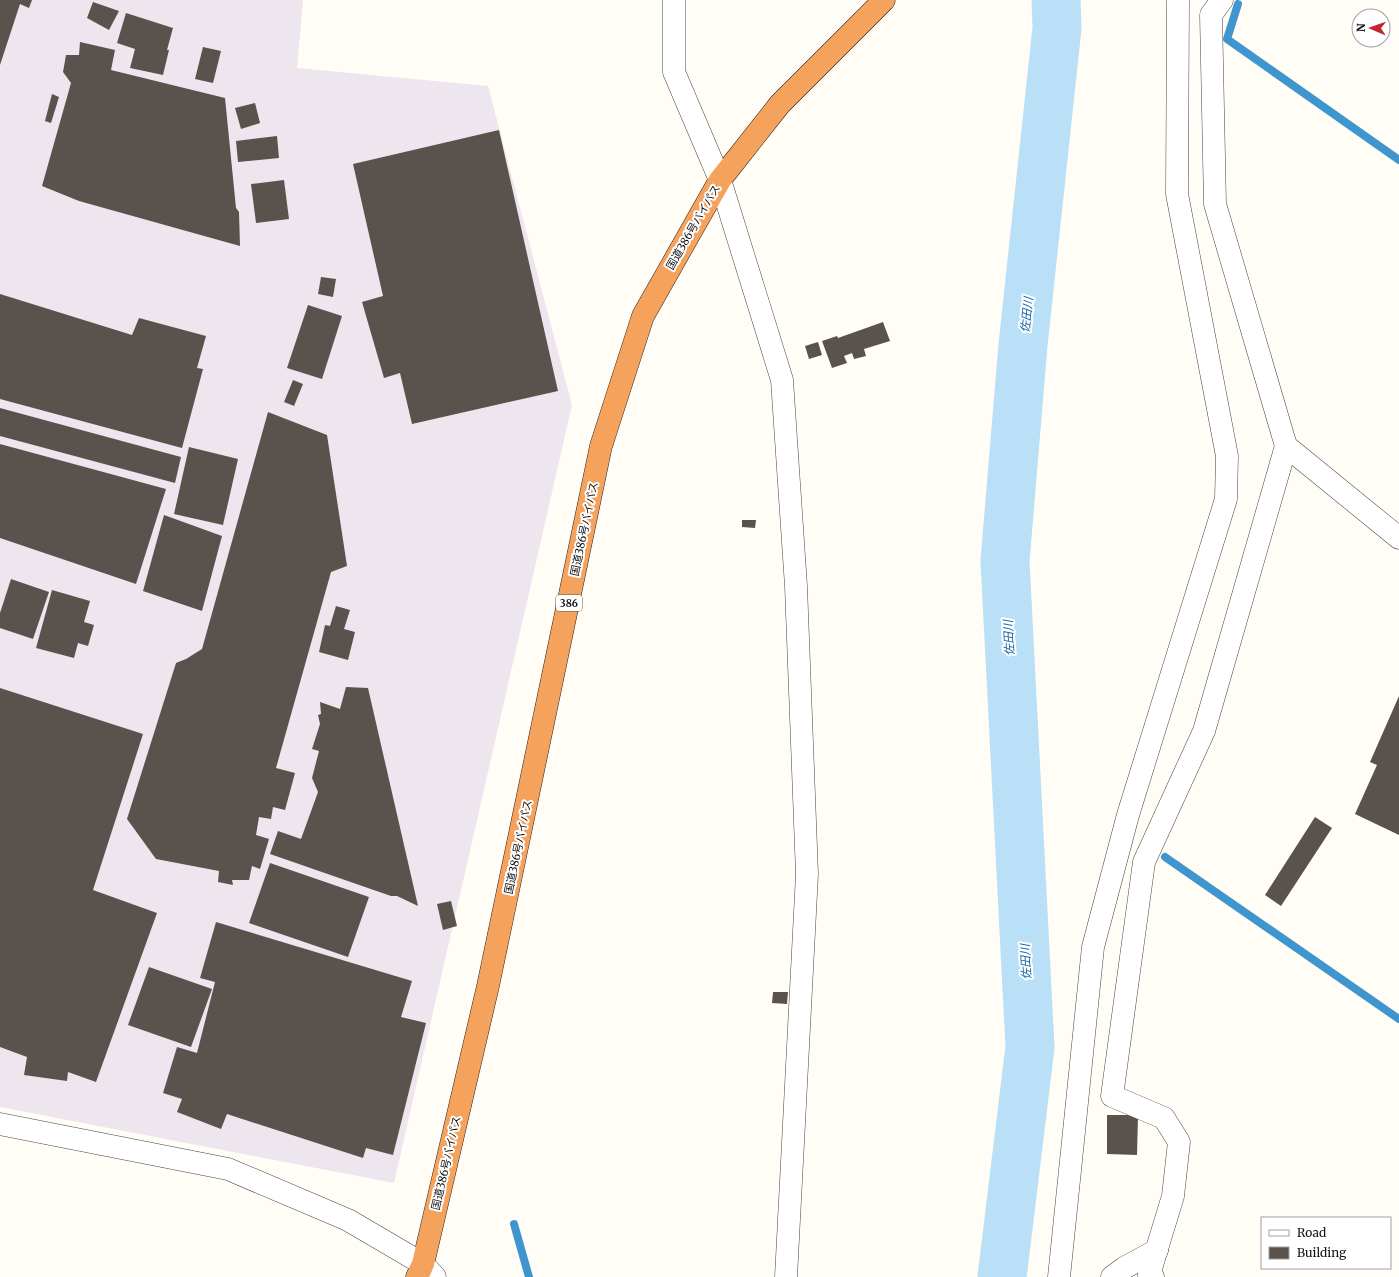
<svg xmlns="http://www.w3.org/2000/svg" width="1399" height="1277" font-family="Merriweather,'Noto Sans JP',serif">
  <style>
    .industrial { fill: #eee6ef }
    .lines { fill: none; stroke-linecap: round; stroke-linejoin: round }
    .stream { stroke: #3f96cf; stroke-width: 8 }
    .river { stroke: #b9e0f7; stroke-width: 49 }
    .building { fill: #5a524d }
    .minor-casing { stroke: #444; stroke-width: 23 }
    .highway-casing { stroke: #222; stroke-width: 23 }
    .minor { stroke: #fff; stroke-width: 22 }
    .highway { stroke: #f5a25d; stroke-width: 22 }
    .labels { text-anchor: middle; stroke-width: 4; stroke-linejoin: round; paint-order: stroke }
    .shield { fill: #fff; stroke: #585858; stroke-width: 1 }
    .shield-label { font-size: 10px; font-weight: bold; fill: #111 }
    .street-label { font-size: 11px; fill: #111; stroke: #fff }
    .water-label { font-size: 12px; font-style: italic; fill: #1768a6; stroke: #fff }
  </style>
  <rect width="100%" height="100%" fill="#fffdf5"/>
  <path class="industrial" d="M 0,0 L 303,0 L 297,68 L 488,86 L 572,405 L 394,1183 L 0,1107 Z"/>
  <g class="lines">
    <g class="stream">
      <path d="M 1238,4 L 1227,39 L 1399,160"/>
      <path d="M 1165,857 L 1399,1019"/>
      <path d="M 514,1224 L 529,1277"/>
    </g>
    <path class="river" d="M 1002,1277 L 1030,1047 L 1005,561 L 1023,345 L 1057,28 L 1056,0"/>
  </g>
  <g class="building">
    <path d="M 0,0 L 32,0 L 29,8 L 20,4 L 0,65 Z"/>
    <path d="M 93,2 L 119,11 L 109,30 L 87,18 Z"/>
    <path d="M 126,13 L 173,28 L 167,50 L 169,50 L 163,75 L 130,68 L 135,49 L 117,43 Z"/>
    <path d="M 80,42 L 115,50 L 111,70 L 225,98 L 236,208 L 239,212 L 240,246 L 79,201 L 42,186 L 71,83 L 63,72 L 66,55 L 79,55 Z"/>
    <path d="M 203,47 L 221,51 L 213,83 L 195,79 Z"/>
    <path d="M 52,94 L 59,97 L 51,123 L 45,121 Z"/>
    <path d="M 255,103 L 260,123 L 241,129 L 235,108 Z"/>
    <path d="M 499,130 L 558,391 L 412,424 L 400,373 L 384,378 L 362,302 L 383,296 L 353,164 Z"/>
    <path d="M 277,136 L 279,158 L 238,162 L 236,141 Z"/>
    <path d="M 284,180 L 289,219 L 256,223 L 251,184 Z"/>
    <path d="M 321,277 L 336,279 L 333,297 L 318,294 Z"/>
    <path d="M 0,294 L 132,335 L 139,318 L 206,336 L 197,368 L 203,369 L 182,448 L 0,399 Z"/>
    <path d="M 308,305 L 342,316 L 322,379 L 287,368 Z"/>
    <path d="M 883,322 L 890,341 L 864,349 L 866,356 L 854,359 L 852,353 L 844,356 L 847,363 L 832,368 L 822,341 L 837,336 L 838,338 Z"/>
    <path d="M 818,342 L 822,355 L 809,359 L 805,346 Z"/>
    <path d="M 293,380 L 303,384 L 294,406 L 284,402 Z"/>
    <path d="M 0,408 L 181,457 L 175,483 L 0,436 Z"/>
    <path d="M 268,412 L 327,435 L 347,566 L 331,572 L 276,768 L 295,773 L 285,810 L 273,807 L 271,819 L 259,817 L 256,835 L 269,839 L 260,869 L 252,866 L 249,880 L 232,880 L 233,885 L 218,882 L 219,871 L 156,859 L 127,819 L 176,663 L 186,659 L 202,649 Z"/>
    <path d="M 0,444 L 166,489 L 136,584 L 0,538 Z"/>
    <path d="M 189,447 L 238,459 L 223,525 L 174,514 Z"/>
    <path d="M 164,515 L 222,536 L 202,611 L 143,591 Z"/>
    <path d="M 742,520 L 756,520 L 755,528 L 742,527 Z"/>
    <path d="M 11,579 L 49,592 L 33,639 L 0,628 L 0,613 Z"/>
    <path d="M 52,590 L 90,601 L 84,622 L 94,625 L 88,646 L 78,643 L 74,658 L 36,648 Z"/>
    <path d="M 336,606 L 350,610 L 344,629 L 355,632 L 348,660 L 319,652 L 325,625 L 330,626 Z"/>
    <path d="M 346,687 L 368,688 L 418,906 L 397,896 L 391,896 L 270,854 L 278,831 L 301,839 L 318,792 L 312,778 L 319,751 L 312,749 L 320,724 L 318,715 L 321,714 L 320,702 L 340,709 Z"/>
    <path d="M 0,688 L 143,734 L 93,890 L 157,913 L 96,1082 L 68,1072 L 67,1081 L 24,1075 L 27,1057 L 0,1047 Z"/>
    <path d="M 1399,696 L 1399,835 L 1355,814 L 1377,765 L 1370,762 Z"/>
    <path d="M 1315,817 L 1332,828 L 1281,906 L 1265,895 Z"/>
    <path d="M 270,863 L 369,897 L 348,957 L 249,923 Z"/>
    <path d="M 451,901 L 457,926 L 443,930 L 437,904 Z"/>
    <path d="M 216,922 L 412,981 L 401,1017 L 426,1023 L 393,1155 L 366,1148 L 363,1158 L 227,1114 L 221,1129 L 177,1112 L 182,1099 L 163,1093 L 177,1047 L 197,1053 L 215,982 L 200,978 Z"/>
    <path d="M 149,967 L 212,989 L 191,1047 L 128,1025 Z"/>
    <path d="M 773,992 L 788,992 L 787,1004 L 772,1003 Z"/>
    <path d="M 1107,1115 L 1138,1115 L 1137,1155 L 1107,1154 Z"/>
  </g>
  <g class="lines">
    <g class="minor-casing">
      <g id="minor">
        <path d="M 674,0 L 674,72 L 720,180 L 782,380 L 796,586 L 807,874 L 786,1277"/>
        <path d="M 1286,446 L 1399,538"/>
        <path d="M 0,1124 L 228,1169 L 348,1220 L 423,1264 L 435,1277"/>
        <path d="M 1059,1277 L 1093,947 L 1128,815 L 1226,499 L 1227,456 L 1177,194 L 1178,0"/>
        <path d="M 1112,1277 L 1124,1268 L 1157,1250"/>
        <path d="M 1153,1277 L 1149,1275 L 1173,1196 L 1179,1142 L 1164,1118 L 1112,1096 L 1144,862 L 1204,731 L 1286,446 L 1215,204 L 1211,15 L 1222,0"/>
      </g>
    </g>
    <g class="highway-casing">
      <path id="highway" d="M 417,1277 L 423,1264 L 488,986 L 601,446 L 643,316 L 720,180 L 780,104 L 884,0"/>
    </g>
    <use href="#minor" class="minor"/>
    <use href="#highway" class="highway"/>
  </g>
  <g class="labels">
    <rect class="shield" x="556" y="595" width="26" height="16" rx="3"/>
    <g class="shield-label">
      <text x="569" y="607">386</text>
    </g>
    <g class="street-label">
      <text transform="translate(693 227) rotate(-60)" y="4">国道386号バイパス</text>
      <text transform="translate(584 529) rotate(-78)" y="4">国道386号バイパス</text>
      <text transform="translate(518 847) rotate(-78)" y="4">国道386号バイパス</text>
      <text transform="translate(446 1163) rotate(-77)" y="4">国道386号バイパス</text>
    </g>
    <g class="water-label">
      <text transform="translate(1027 315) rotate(-84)" y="4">佐田川</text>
      <text transform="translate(1009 638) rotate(-93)" y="4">佐田川</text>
      <text transform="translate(1026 962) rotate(-93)" y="4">佐田川</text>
    </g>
  </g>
  <rect x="1261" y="1217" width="130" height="52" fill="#ffffff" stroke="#a0a0a0"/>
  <rect x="1269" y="1230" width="20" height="6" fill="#ffffff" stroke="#a0a0a0"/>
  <text x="1297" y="1237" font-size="12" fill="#111111">Road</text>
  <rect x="1269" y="1247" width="20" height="12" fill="#5a524d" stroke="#a0a0a0"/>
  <text x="1297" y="1257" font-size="12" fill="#111111">Building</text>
  <g transform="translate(1371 28) rotate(272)"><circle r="19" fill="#ffffff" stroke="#a0a0a0"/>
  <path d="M0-3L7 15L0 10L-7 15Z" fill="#c4262e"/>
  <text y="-6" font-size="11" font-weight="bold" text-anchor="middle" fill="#111111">N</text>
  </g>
</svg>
